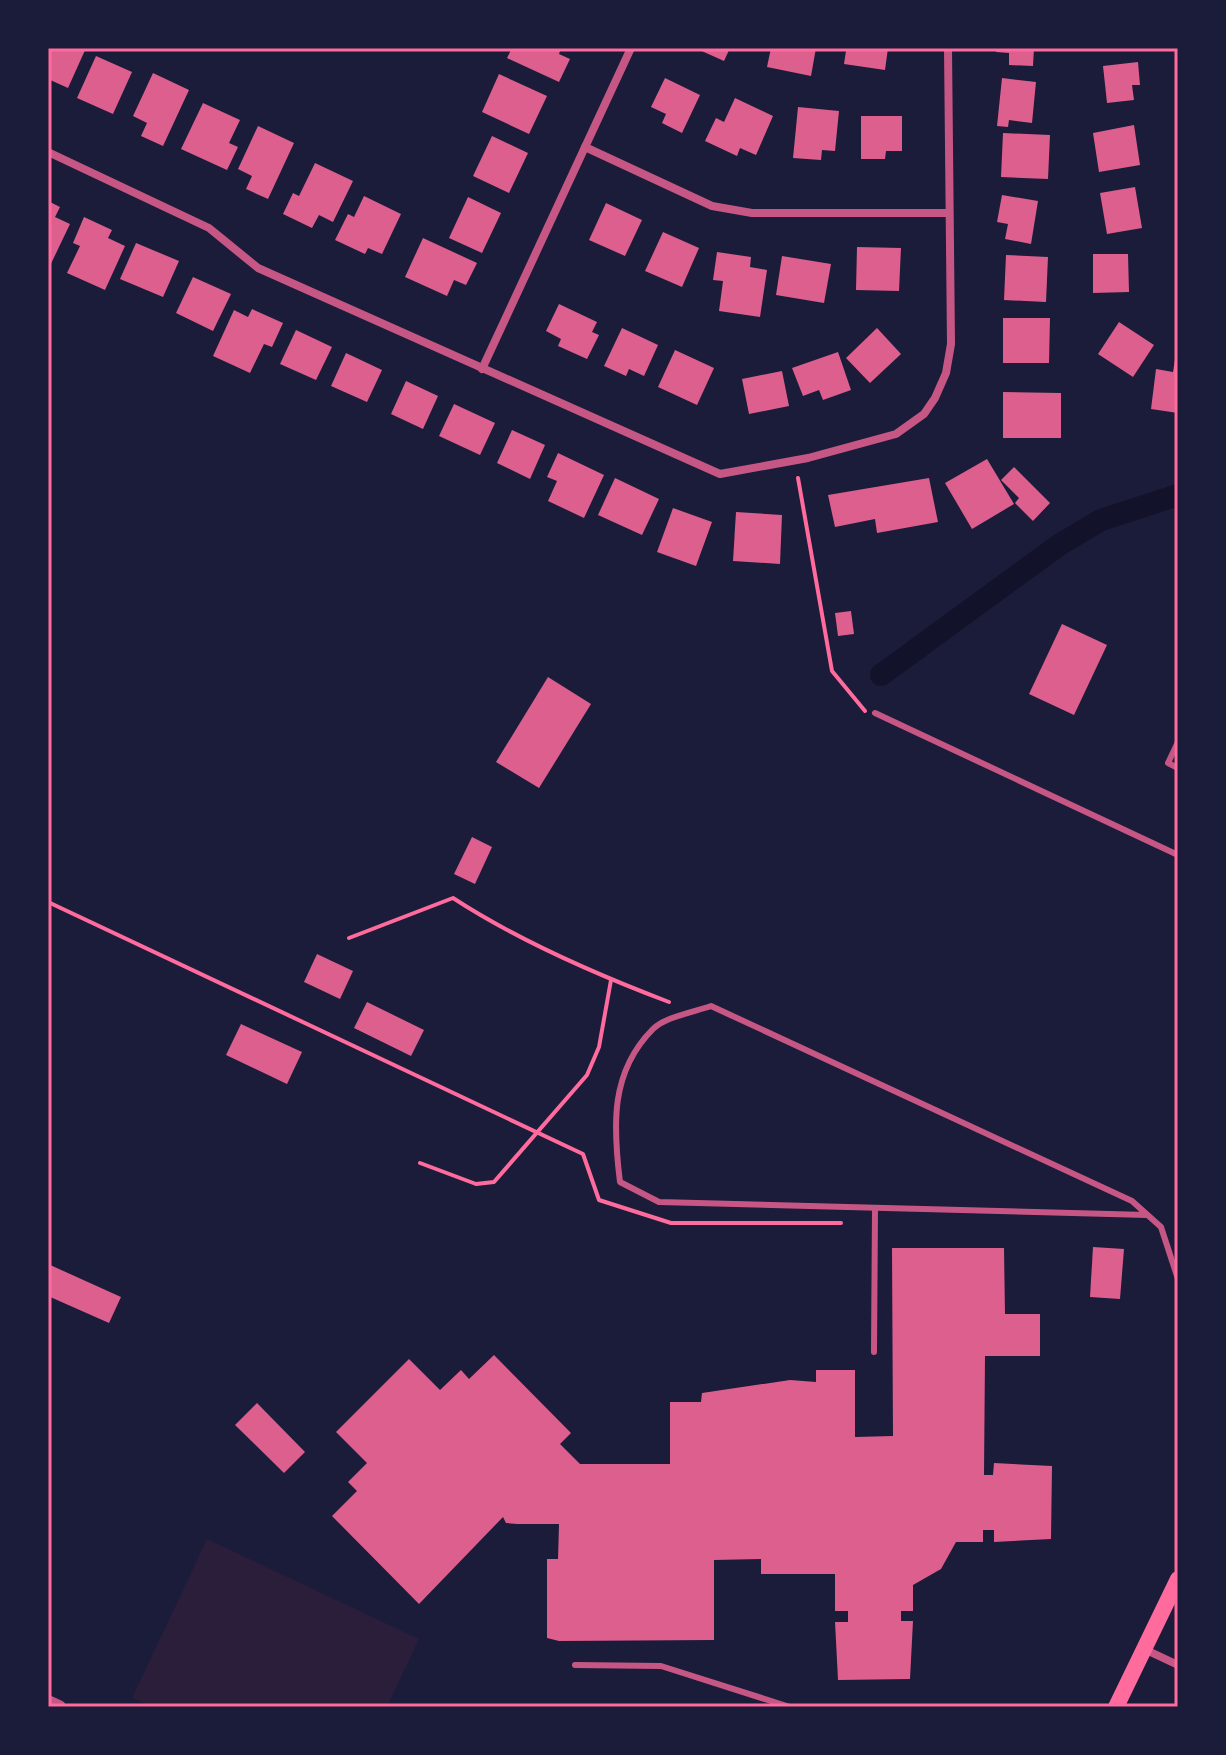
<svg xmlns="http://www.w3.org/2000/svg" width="1226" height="1755" font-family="Helvetica,sans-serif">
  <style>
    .green { fill: #2a1e3b }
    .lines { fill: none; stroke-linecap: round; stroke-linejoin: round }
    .canal { stroke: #12122b; stroke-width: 22 }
    .building { fill: #dd5f8e }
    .path { stroke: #ff6b9d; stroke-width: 4 }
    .service { stroke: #c65784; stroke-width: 6 }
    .minor { stroke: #c65784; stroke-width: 8 }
    .tertiary { stroke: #c65784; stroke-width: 14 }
    .secondary { stroke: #ff6b9d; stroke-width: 16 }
    .neatline { fill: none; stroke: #ff6b9d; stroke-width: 3 }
  </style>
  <rect width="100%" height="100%" fill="#1b1b3a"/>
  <path class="green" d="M 207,1539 L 419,1639 L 387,1707 L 152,1707 L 132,1698 Z"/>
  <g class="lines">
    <path class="canal" d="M 881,675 L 1059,545 L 1101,520 L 1178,495"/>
  </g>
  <g class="building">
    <path d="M 48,48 L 86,48 L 68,88 L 48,79 Z"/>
    <path d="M 512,48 L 561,48 L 559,54 L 570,59 L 559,82 L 507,58 Z"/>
    <path d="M 695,48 L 730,48 L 724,61 Z"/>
    <path d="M 771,48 L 816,48 L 811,76 L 767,67 Z"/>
    <path d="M 835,48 L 888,48 L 885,70 L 844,64 L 846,51 Z"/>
    <path d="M 996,48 L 1034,48 L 1033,66 L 1009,65 L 1009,53 L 996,52 Z"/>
    <path d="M 96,56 L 132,72 L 113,114 L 77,98 Z"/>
    <path d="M 1138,62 L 1140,85 L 1132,85 L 1134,100 L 1107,103 L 1103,66 Z"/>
    <path d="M 153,73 L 189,90 L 163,146 L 141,136 L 147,123 L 133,116 Z"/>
    <path d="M 499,74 L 547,96 L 529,134 L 482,112 Z"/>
    <path d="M 665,78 L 700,95 L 682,133 L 662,123 L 666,114 L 651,107 Z"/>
    <path d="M 1002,78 L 1036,82 L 1032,123 L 1009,120 L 1008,127 L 997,126 Z"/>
    <path d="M 735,98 L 773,116 L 756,155 L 740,148 L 737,156 L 705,141 L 716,118 L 724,122 Z"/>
    <path d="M 203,103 L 240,120 L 229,143 L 238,147 L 227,170 L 181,149 Z"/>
    <path d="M 798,107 L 839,111 L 835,151 L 822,150 L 821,160 L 793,158 Z"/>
    <path d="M 861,116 L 902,116 L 902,151 L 886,151 L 885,159 L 861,159 Z"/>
    <path d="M 1134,125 L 1140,165 L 1099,172 L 1093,133 Z"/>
    <path d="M 258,126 L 294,143 L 268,199 L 246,189 L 252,176 L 238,169 Z"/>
    <path d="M 1003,133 L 1050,135 L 1048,179 L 1001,177 Z"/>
    <path d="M 492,136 L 528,153 L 509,193 L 473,176 Z"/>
    <path d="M 315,163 L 353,181 L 333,222 L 319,215 L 312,228 L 283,214 L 293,193 L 299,196 Z"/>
    <path d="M 1135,187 L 1142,228 L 1107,234 L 1100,193 Z"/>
    <path d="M 1002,195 L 1038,201 L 1031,244 L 1005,239 L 1008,224 L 997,222 Z"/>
    <path d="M 364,196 L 401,214 L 382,254 L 368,248 L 365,254 L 335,240 L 348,214 L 354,217 Z"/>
    <path d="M 468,197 L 501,213 L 482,253 L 449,238 Z"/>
    <path d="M 48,201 L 60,207 L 55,217 L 70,224 L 48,270 Z"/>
    <path d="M 606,203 L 642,220 L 625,256 L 589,240 Z"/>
    <path d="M 84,217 L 112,230 L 108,238 L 125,246 L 105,290 L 67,273 L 80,246 L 73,243 Z"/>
    <path d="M 663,232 L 699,248 L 682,287 L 645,271 Z"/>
    <path d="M 423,238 L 477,263 L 466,285 L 454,280 L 447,296 L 405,277 Z"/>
    <path d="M 136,243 L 179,261 L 163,297 L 120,279 Z"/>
    <path d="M 857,247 L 901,248 L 899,291 L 856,290 Z"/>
    <path d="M 717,252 L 751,257 L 750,267 L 767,270 L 760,317 L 719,311 L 723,281 L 713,280 Z"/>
    <path d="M 1093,254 L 1128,254 L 1129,292 L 1093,293 Z"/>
    <path d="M 1006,255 L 1048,257 L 1046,302 L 1004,300 Z"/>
    <path d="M 782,256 L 831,264 L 824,303 L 776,295 Z"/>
    <path d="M 193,277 L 231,294 L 213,331 L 176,313 Z"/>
    <path d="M 559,304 L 597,322 L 592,332 L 599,335 L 587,359 L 558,346 L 561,339 L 546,331 Z"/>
    <path d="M 252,309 L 283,323 L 272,347 L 264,344 L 250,373 L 213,356 L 234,310 L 248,317 Z"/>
    <path d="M 1003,318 L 1050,318 L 1049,363 L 1003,363 Z"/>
    <path d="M 1119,322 L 1154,345 L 1133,377 L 1098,354 Z"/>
    <path d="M 622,328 L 658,345 L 644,376 L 629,369 L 626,376 L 604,366 Z"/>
    <path d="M 877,328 L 901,354 L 870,383 L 846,358 Z"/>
    <path d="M 296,330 L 332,347 L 316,380 L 280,364 Z"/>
    <path d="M 675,350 L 714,368 L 697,405 L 658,387 Z"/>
    <path d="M 838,352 L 851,390 L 823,400 L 819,390 L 803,396 L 792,368 Z"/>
    <path d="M 346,353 L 382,370 L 367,402 L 331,386 Z"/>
    <path d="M 1176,353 L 1178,413 L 1151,409 L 1156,369 L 1173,372 Z"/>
    <path d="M 782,371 L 789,406 L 749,414 L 742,379 Z"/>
    <path d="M 406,381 L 438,396 L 423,429 L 391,414 Z"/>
    <path d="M 1003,392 L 1061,393 L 1061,438 L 1003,438 Z"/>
    <path d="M 454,404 L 495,423 L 480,455 L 439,436 Z"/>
    <path d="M 512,430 L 545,445 L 530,479 L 497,463 Z"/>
    <path d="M 558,453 L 604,475 L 584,518 L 548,501 L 557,481 L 547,477 Z"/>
    <path d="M 987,459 L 1014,504 L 972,529 L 945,483 Z"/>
    <path d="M 1014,467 L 1050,503 L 1033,521 L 1015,503 L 1019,498 L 1001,480 Z"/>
    <path d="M 615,478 L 659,499 L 642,535 L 598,515 Z"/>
    <path d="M 929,478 L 938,522 L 877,533 L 875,519 L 835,527 L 828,495 Z"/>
    <path d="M 673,508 L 712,522 L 696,566 L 657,552 Z"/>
    <path d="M 736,512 L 782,515 L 780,564 L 733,561 Z"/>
    <path d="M 851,611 L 854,634 L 838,636 L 835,613 Z"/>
    <path d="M 1062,624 L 1107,645 L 1074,715 L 1029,694 Z"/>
    <path d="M 548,677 L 591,704 L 539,788 L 496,762 Z"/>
    <path d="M 472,837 L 492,847 L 475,884 L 454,874 Z"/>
    <path d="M 317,954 L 353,971 L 340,999 L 304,982 Z"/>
    <path d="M 367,1002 L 424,1030 L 411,1056 L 354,1028 Z"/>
    <path d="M 241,1024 L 302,1052 L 287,1084 L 226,1055 Z"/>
    <path d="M 1093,1247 L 1124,1249 L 1120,1299 L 1090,1297 Z"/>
    <path d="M 892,1248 L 1004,1248 L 1005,1314 L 1040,1314 L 1040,1356 L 985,1356 L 984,1475 L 993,1475 L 994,1463 L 1052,1466 L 1051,1539 L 994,1542 L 994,1530 L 983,1530 L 983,1542 L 956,1542 L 941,1569 L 913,1585 L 913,1611 L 901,1611 L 901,1621 L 913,1621 L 910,1679 L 838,1680 L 835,1622 L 848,1622 L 848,1611 L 835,1611 L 835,1574 L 761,1574 L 761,1559 L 714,1560 L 714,1640 L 559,1641 L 547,1638 L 547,1559 L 558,1559 L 559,1524 L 517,1524 L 506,1523 L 503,1517 L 419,1604 L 332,1516 L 357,1491 L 348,1482 L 367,1463 L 336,1432 L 409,1359 L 440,1390 L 461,1370 L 469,1379 L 494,1355 L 571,1433 L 560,1444 L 580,1464 L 670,1464 L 670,1402 L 701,1402 L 702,1393 L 790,1380 L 816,1382 L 816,1370 L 855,1370 L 855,1437 L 893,1436 Z"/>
    <path d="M 48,1264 L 121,1297 L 109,1323 L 48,1296 Z"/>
    <path d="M 257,1403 L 305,1452 L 284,1473 L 235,1425 Z"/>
  </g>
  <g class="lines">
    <g class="path">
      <path d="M 798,478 L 832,671 L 865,711"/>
      <path d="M 48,902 L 583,1154 L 599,1200 L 671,1223 L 841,1223"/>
      <path d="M 349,938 L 453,898 C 519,941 595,974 669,1002"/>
      <path d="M 420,1163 L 476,1184 L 494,1182 L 587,1075 L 599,1047 L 611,980"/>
    </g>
    <g class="service">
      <path d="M 875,713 L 1178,855"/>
      <path d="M 1178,742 L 1168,763 L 1178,768"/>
      <path d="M 1147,1215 L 659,1202 L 620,1182 C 613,1126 610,1072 653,1029 C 665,1017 694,1012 711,1006 L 1132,1201 L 1161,1227 L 1178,1279"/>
      <path d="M 874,1352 L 875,1208"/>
      <path d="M 575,1665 L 661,1666 L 790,1707"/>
    </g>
    <g class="minor">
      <path d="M 585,147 L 712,206 L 752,213 L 948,213"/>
      <path d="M 48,152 L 209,228 L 258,268 L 720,474 L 808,458 L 896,434 L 924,414 L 935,398 L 946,373 L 951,344 L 948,48"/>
      <path d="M 482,369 L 631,48"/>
      <path d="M 1144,1649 L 1178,1665"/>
    </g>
    <path class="tertiary" d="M 48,1702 L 59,1707"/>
    <path class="secondary" d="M 1116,1707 L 1178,1579"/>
  </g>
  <rect width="1226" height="1755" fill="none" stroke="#1b1b3a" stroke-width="100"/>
  <rect x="50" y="50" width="1126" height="1655" class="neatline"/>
</svg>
